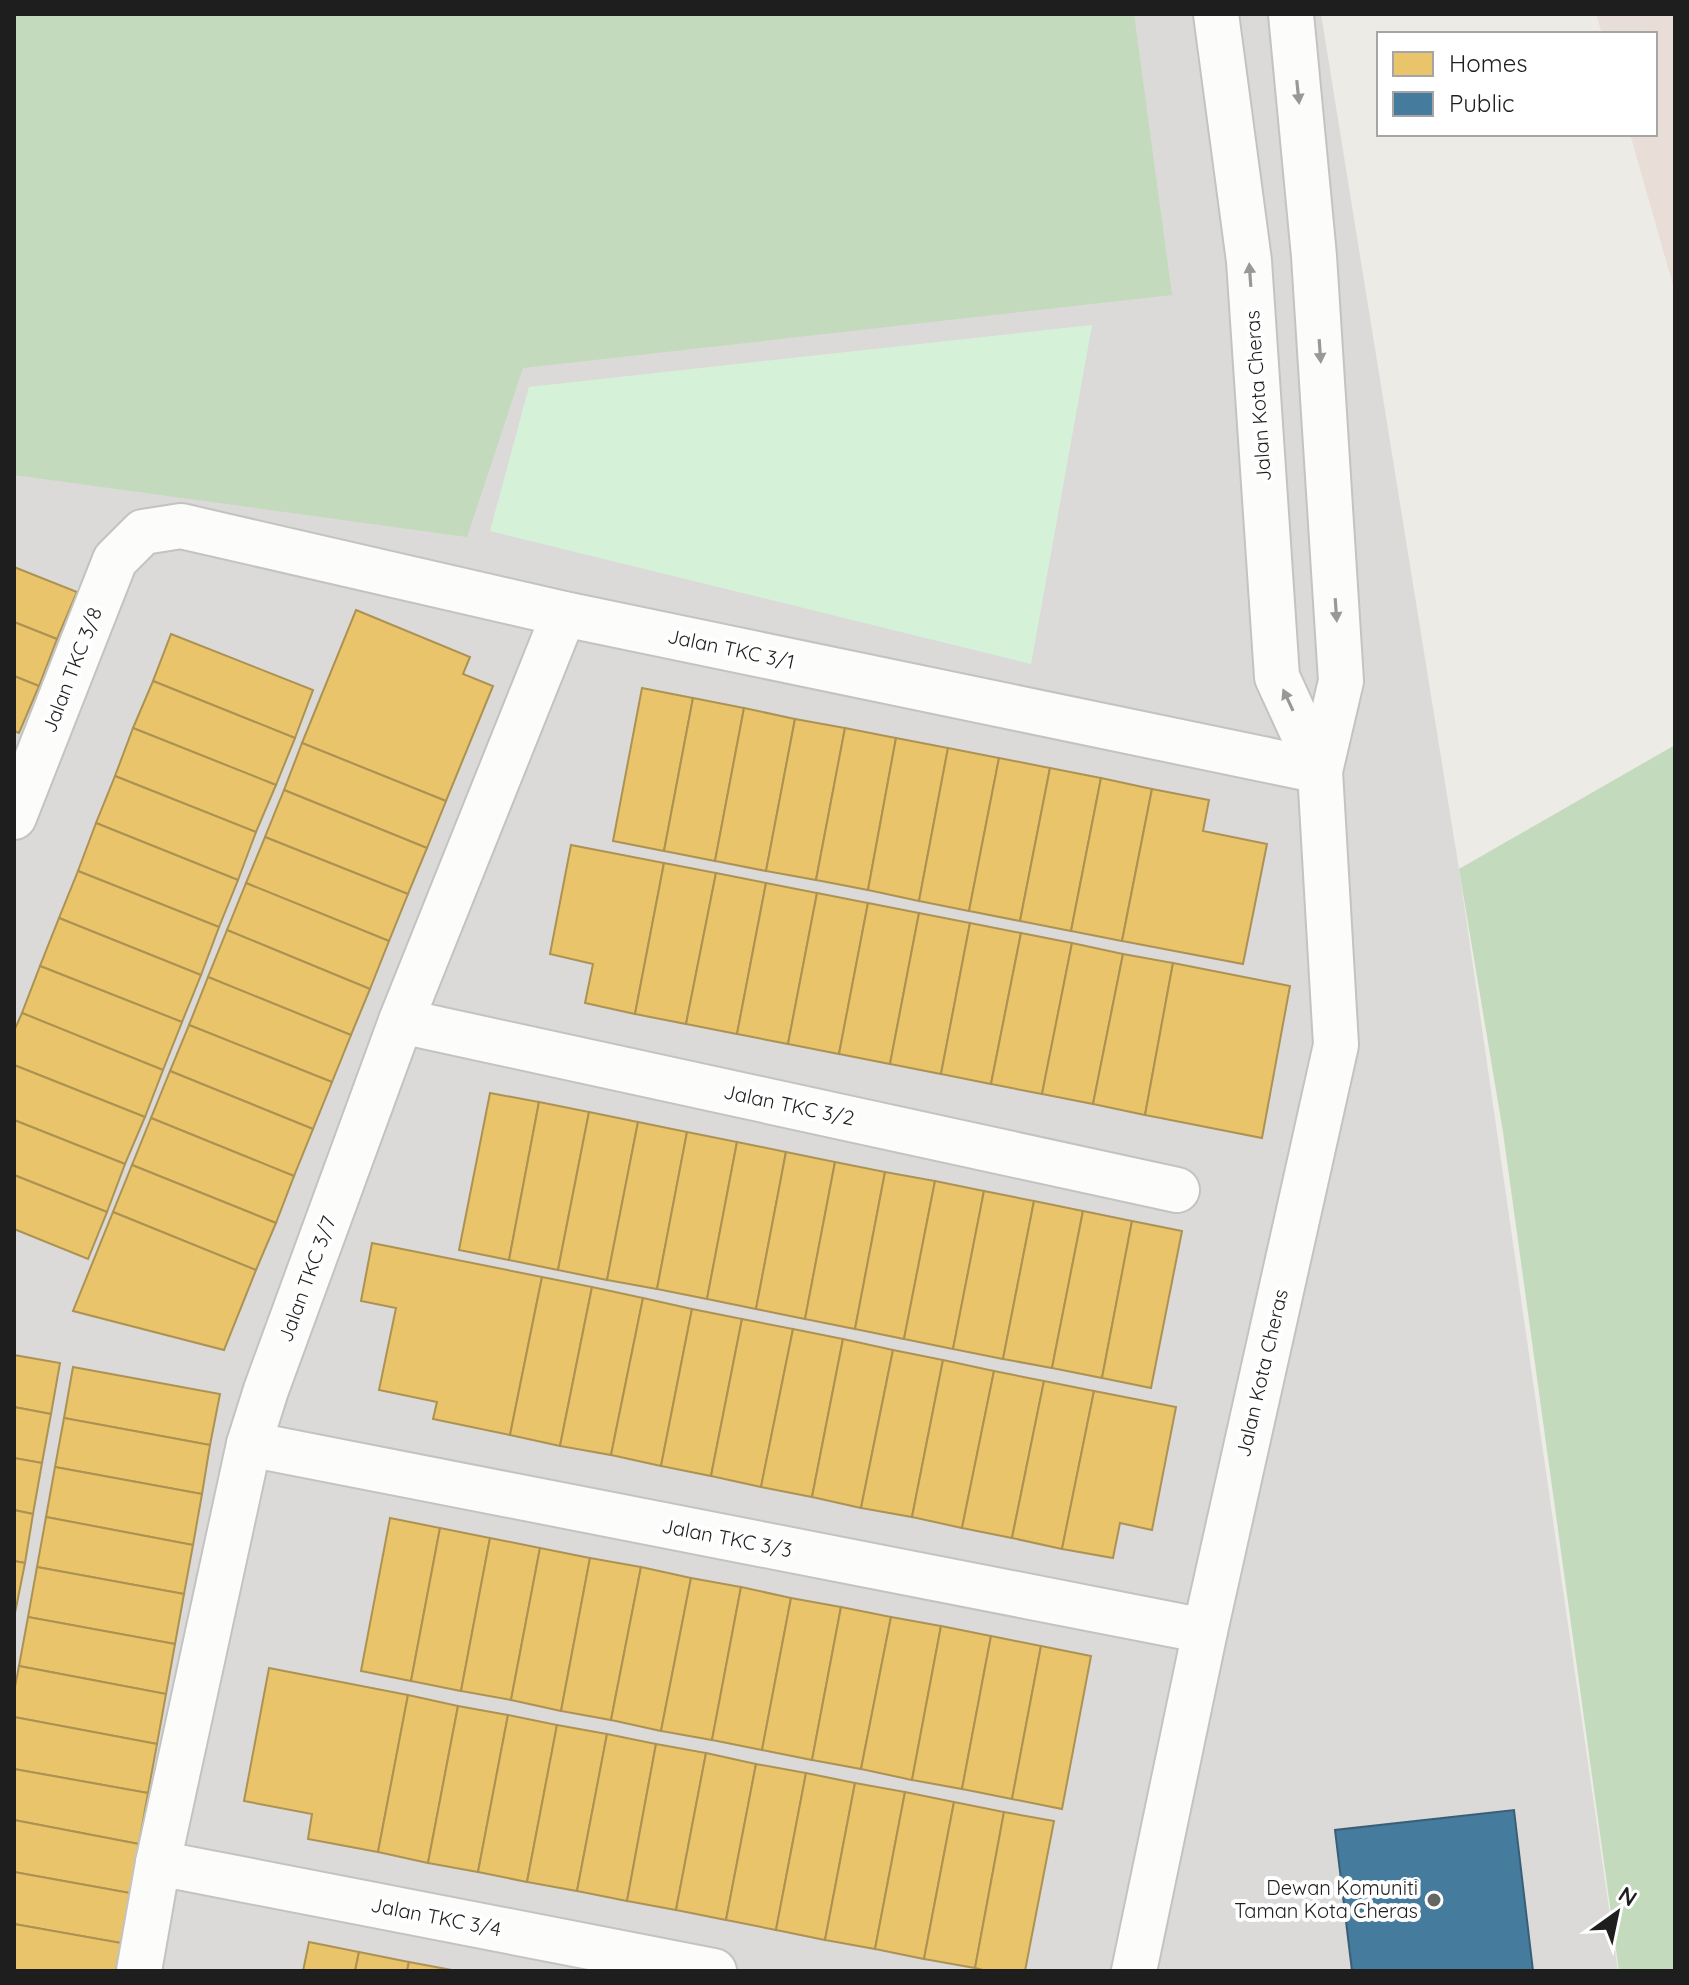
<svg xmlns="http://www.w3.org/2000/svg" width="1689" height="1985" font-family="Quicksand,sans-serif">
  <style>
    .residential { fill: #dbdad8 }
    .commercial { fill: #e9ddd8 }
    .forest { fill: #c3dabc }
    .park { fill: #d5f2d9 }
    .homes { fill: #e9c46a; stroke: #ac9253; stroke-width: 2 }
    .public { fill: #457b9d; stroke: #395f77; stroke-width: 2 }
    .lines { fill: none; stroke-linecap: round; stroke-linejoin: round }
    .minor-casing { stroke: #c3c3c1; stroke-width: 48 }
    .minor { stroke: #fcfcfb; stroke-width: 44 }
    .oneway { fill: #989898 }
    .poi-dot { fill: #666664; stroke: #fff; stroke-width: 3 }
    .labels { text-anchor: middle; stroke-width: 8; stroke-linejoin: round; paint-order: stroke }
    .street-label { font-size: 20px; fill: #1e1e1e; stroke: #fff }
    .poi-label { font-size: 20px; fill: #1e1e1e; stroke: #fff; text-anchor: end }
  </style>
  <rect width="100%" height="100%" fill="#ecebe6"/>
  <path class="residential" d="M 14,14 L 1321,14 L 1459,869 L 1618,1971 L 14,1971 Z"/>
  <path class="commercial" d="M 1596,14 L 1675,14 L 1675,292 L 1630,134 L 1655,134 L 1655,34 L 1602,34 Z"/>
  <g class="forest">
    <path d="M 14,14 L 1134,14 L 1172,295 L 523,368 L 467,537 L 14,475 Z"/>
    <path d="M 1675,745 L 1675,1971 L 1619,1971 L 1503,1132 L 1459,869 Z"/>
  </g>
  <path class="park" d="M 1092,325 L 1031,664 L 490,531 L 529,387 Z"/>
  <g class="homes">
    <path d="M 14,567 L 77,592 L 57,639 L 14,622 Z"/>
    <path d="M 356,610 L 470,657 L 463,674 L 493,686 L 446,801 L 302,743 Z"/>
    <path d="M 14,622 L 57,639 L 39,686 L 14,676 Z"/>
    <path d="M 171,634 L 313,690 L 295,738 L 153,681 Z"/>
    <path d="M 14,676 L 39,686 L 19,733 L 14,731 Z"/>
    <path d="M 153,681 L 295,738 L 276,785 L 133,728 Z"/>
    <path d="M 642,688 L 693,698 L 664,851 L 613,841 Z"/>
    <path d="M 693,698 L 744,708 L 715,861 L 664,851 Z"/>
    <path d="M 744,708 L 795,719 L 766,871 L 715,861 Z"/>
    <path d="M 795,719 L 845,728 L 816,880 L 766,871 Z"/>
    <path d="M 133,728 L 276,785 L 256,832 L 115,776 Z"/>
    <path d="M 845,728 L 896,738 L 868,890 L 816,880 Z"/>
    <path d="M 896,738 L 948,748 L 919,901 L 868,890 Z"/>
    <path d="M 302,743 L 446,801 L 427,848 L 284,790 Z"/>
    <path d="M 948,748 L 999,758 L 969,911 L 919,901 Z"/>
    <path d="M 999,758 L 1050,768 L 1020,921 L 969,911 Z"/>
    <path d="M 1050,768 L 1101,778 L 1071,931 L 1020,921 Z"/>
    <path d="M 115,776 L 256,832 L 238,880 L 96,823 Z"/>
    <path d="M 1101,778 L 1152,789 L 1122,941 L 1071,931 Z"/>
    <path d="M 1152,789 L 1209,800 L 1203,831 L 1267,844 L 1243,964 L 1122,941 Z"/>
    <path d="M 284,790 L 427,848 L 408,894 L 265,837 Z"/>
    <path d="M 96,823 L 238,880 L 219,927 L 78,871 Z"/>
    <path d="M 265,837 L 408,894 L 389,941 L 246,883 Z"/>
    <path d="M 571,845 L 664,863 L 635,1014 L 585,1003 L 593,964 L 550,954 Z"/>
    <path d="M 664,863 L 716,873 L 686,1024 L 635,1014 Z"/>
    <path d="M 78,871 L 219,927 L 201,975 L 59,918 Z"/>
    <path d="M 716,873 L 766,883 L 737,1034 L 686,1024 Z"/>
    <path d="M 246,883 L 389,941 L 370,989 L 227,930 Z"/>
    <path d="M 766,883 L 817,893 L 788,1044 L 737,1034 Z"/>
    <path d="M 817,893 L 868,903 L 839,1054 L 788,1044 Z"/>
    <path d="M 868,903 L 919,913 L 890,1064 L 839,1054 Z"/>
    <path d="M 919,913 L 970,923 L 941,1074 L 890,1064 Z"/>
    <path d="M 59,918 L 201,975 L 182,1022 L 40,966 Z"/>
    <path d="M 970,923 L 1021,933 L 991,1084 L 941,1074 Z"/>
    <path d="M 227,930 L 370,989 L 351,1035 L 208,977 Z"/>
    <path d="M 1021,933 L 1072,943 L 1042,1094 L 991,1084 Z"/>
    <path d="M 1072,943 L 1123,954 L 1093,1104 L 1042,1094 Z"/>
    <path d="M 1123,954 L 1173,963 L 1145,1115 L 1093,1104 Z"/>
    <path d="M 1173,963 L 1290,986 L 1262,1138 L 1145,1115 Z"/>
    <path d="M 40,966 L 182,1022 L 163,1070 L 22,1013 Z"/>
    <path d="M 208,977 L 351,1035 L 332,1082 L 189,1025 Z"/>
    <path d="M 22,1013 L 163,1070 L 145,1117 L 14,1065 L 14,1031 Z"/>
    <path d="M 189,1025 L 332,1082 L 313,1129 L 170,1071 Z"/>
    <path d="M 14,1065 L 145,1117 L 125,1164 L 14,1120 Z"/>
    <path d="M 170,1071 L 313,1129 L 294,1176 L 151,1118 Z"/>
    <path d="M 490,1093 L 539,1102 L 509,1260 L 459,1250 Z"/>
    <path d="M 539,1102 L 589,1112 L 558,1270 L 509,1260 Z"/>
    <path d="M 589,1112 L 638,1122 L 607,1280 L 558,1270 Z"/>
    <path d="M 151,1118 L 294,1176 L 276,1223 L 132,1165 Z"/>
    <path d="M 14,1120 L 125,1164 L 107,1212 L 14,1175 Z"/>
    <path d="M 638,1122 L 687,1132 L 657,1289 L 607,1280 Z"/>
    <path d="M 687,1132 L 737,1142 L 707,1299 L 657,1289 Z"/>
    <path d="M 737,1142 L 786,1152 L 756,1309 L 707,1299 Z"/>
    <path d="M 786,1152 L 835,1162 L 805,1319 L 756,1309 Z"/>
    <path d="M 835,1162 L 885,1172 L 855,1329 L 805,1319 Z"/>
    <path d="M 132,1165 L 276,1223 L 256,1270 L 113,1212 Z"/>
    <path d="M 885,1172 L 935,1181 L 904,1339 L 855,1329 Z"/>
    <path d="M 14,1175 L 107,1212 L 88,1259 L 14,1229 Z"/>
    <path d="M 935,1181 L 984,1191 L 953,1349 L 904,1339 Z"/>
    <path d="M 984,1191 L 1034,1201 L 1003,1359 L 953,1349 Z"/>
    <path d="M 1034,1201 L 1083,1211 L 1052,1368 L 1003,1359 Z"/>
    <path d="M 1083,1211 L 1132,1221 L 1102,1378 L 1052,1368 Z"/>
    <path d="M 113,1212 L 256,1270 L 224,1350 L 73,1311 Z"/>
    <path d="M 1132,1221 L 1182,1231 L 1151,1388 L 1102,1378 Z"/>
    <path d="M 372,1243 L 542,1277 L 510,1435 L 433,1419 L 437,1402 L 379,1390 L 396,1308 L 361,1301 Z"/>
    <path d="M 542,1277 L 592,1287 L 560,1446 L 510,1435 Z"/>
    <path d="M 592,1287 L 643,1298 L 611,1455 L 560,1446 Z"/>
    <path d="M 643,1298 L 692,1309 L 661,1466 L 611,1455 Z"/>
    <path d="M 692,1309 L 742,1319 L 711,1476 L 661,1466 Z"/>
    <path d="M 742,1319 L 793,1329 L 761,1487 L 711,1476 Z"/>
    <path d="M 793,1329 L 843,1339 L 812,1497 L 761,1487 Z"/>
    <path d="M 843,1339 L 893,1350 L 861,1508 L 812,1497 Z"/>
    <path d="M 893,1350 L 943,1360 L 912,1517 L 861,1508 Z"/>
    <path d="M 14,1355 L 60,1363 L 51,1414 L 14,1407 Z"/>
    <path d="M 943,1360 L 994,1371 L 962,1528 L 912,1517 Z"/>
    <path d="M 73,1367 L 220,1394 L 210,1445 L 64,1418 Z"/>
    <path d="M 994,1371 L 1044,1381 L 1012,1538 L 962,1528 Z"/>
    <path d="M 1044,1381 L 1094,1391 L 1062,1549 L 1012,1538 Z"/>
    <path d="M 1094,1391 L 1176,1407 L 1152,1530 L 1120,1523 L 1113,1558 L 1062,1549 Z"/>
    <path d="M 14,1407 L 51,1414 L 42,1463 L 14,1458 Z"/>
    <path d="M 64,1418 L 210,1445 L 202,1494 L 55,1467 Z"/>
    <path d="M 14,1458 L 42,1463 L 33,1514 L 14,1510 Z"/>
    <path d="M 55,1467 L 202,1494 L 193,1545 L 46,1517 Z"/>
    <path d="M 14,1510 L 33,1514 L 25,1563 L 14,1561 Z"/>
    <path d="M 46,1517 L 193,1545 L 184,1594 L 37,1567 Z"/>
    <path d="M 390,1518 L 440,1528 L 411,1681 L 361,1671 Z"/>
    <path d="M 440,1528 L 490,1538 L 461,1691 L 411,1681 Z"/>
    <path d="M 490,1538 L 540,1548 L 511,1700 L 461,1691 Z"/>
    <path d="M 540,1548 L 590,1558 L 561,1711 L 511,1700 Z"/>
    <path d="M 590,1558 L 641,1567 L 611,1720 L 561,1711 Z"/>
    <path d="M 14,1561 L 25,1563 L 15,1613 L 14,1613 Z"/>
    <path d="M 37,1567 L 184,1594 L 175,1644 L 28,1617 Z"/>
    <path d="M 641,1567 L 691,1578 L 661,1731 L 611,1720 Z"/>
    <path d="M 691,1578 L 741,1587 L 712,1740 L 661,1731 Z"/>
    <path d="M 741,1587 L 791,1598 L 762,1750 L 712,1740 Z"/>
    <path d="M 791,1598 L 841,1607 L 812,1760 L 762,1750 Z"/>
    <path d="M 841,1607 L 891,1617 L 861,1769 L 812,1760 Z"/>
    <path d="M 28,1617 L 175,1644 L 166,1694 L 19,1666 Z"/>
    <path d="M 891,1617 L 941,1626 L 912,1780 L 861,1769 Z"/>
    <path d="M 941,1626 L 991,1636 L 962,1789 L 912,1780 Z"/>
    <path d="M 991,1636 L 1041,1646 L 1012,1799 L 962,1789 Z"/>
    <path d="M 1041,1646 L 1091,1656 L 1062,1809 L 1012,1799 Z"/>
    <path d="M 19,1666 L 166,1694 L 157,1744 L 14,1717 L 14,1692 Z"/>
    <path d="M 269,1668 L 408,1695 L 378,1852 L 308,1839 L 312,1814 L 244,1801 Z"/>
    <path d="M 408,1695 L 458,1706 L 428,1863 L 378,1852 Z"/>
    <path d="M 458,1706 L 508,1715 L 478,1872 L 428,1863 Z"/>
    <path d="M 508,1715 L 557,1725 L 527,1882 L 478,1872 Z"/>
    <path d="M 14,1717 L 157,1744 L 148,1793 L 14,1769 Z"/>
    <path d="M 557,1725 L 607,1734 L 577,1891 L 527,1882 Z"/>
    <path d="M 607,1734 L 656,1744 L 627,1901 L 577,1891 Z"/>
    <path d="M 656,1744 L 706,1753 L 676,1910 L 627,1901 Z"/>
    <path d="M 706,1753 L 756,1764 L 726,1920 L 676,1910 Z"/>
    <path d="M 756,1764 L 806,1773 L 776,1930 L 726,1920 Z"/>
    <path d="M 14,1769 L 148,1793 L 139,1844 L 14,1820 Z"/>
    <path d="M 806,1773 L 855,1783 L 825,1940 L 776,1930 Z"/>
    <path d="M 855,1783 L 905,1792 L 875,1949 L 825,1940 Z"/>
    <path d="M 905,1792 L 954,1802 L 924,1959 L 875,1949 Z"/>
    <path d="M 954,1802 L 1004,1812 L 975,1968 L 924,1959 Z"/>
    <path d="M 1004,1812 L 1054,1821 L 1025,1971 L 987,1971 L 975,1968 Z"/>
    <path d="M 14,1820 L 139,1844 L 130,1893 L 14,1872 Z"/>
    <path d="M 14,1872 L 130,1893 L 121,1943 L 14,1924 Z"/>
    <path d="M 14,1924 L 121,1943 L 116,1971 L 14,1971 Z"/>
    <path d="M 309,1942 L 359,1952 L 355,1971 L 303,1971 Z"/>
    <path d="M 359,1952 L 409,1962 L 407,1971 L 355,1971 Z"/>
    <path d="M 409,1962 L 457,1971 L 407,1971 Z"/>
  </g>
  <path class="public" d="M 1514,1810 L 1533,1971 L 1352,1971 L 1335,1830 Z"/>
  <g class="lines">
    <g class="minor-casing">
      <g id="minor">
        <path d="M 1216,14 L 1249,261 L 1277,677 L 1320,771"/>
        <path d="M 14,817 L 115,560 L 143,532 L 181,526 L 564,614 L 1320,771"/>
        <path d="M 401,1021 L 1177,1190"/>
        <path d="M 249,1444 L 1205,1631"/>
        <path d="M 158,1863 L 714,1971"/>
        <path d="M 139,1971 L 158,1863 L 249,1444 L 266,1390 L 401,1021 L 564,614"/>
        <path d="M 1134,1971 L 1205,1631 L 1336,1045 L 1320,771 L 1341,681 L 1314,256 L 1291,14"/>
      </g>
    </g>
    <use href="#minor" class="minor"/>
  </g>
  <defs><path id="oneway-solid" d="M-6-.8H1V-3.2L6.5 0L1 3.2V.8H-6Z" transform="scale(2)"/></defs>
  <g class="oneway">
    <use href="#oneway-solid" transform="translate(1298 92) rotate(84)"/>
    <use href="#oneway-solid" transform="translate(1250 275) rotate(-94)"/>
    <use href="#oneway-solid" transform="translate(1320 351) rotate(86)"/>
    <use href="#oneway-solid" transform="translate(1336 610) rotate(86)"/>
    <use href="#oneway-solid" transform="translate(1288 700) rotate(-115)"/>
  </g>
  <circle class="poi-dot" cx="1434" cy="1900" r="8"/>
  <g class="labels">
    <g class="street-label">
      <text transform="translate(1258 396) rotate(-94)" y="7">Jalan Kota Cheras</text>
      <text transform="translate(731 649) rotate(12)" y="7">Jalan TKC 3/1</text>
      <text transform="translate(72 670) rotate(-69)" y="7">Jalan TKC 3/8</text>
      <text transform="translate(789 1105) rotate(12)" y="7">Jalan TKC 3/2</text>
      <text transform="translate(307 1279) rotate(-70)" y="7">Jalan TKC 3/7</text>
      <text transform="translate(1262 1373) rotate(-77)" y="7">Jalan Kota Cheras</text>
      <text transform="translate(727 1538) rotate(11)" y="7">Jalan TKC 3/3</text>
      <text transform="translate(436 1917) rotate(11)" y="7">Jalan TKC 3/4</text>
    </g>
    <g class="poi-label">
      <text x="1418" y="1895">Dewan Komuniti<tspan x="1418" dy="23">Taman Kota Cheras</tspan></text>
    </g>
  </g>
  <rect width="1689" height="1985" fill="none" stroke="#1e1e1e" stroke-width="32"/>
  <rect x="1377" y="32" width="280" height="104" fill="#ffffff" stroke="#a5a5a5" stroke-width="2"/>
  <rect x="1393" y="52" width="40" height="24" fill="#e9c46a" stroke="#a5a5a5" stroke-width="2"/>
  <text x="1449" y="72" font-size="24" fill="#1e1e1e">Homes</text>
  <rect x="1393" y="92" width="40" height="24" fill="#457b9d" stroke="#a5a5a5" stroke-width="2"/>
  <text x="1449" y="112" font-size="24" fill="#1e1e1e">Public</text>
  <g transform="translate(1617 1913) rotate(33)" stroke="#ffffff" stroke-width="6" paint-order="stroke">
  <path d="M0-6L14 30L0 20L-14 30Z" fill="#1e1e1e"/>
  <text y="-12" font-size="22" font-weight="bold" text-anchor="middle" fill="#1e1e1e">N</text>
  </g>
</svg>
